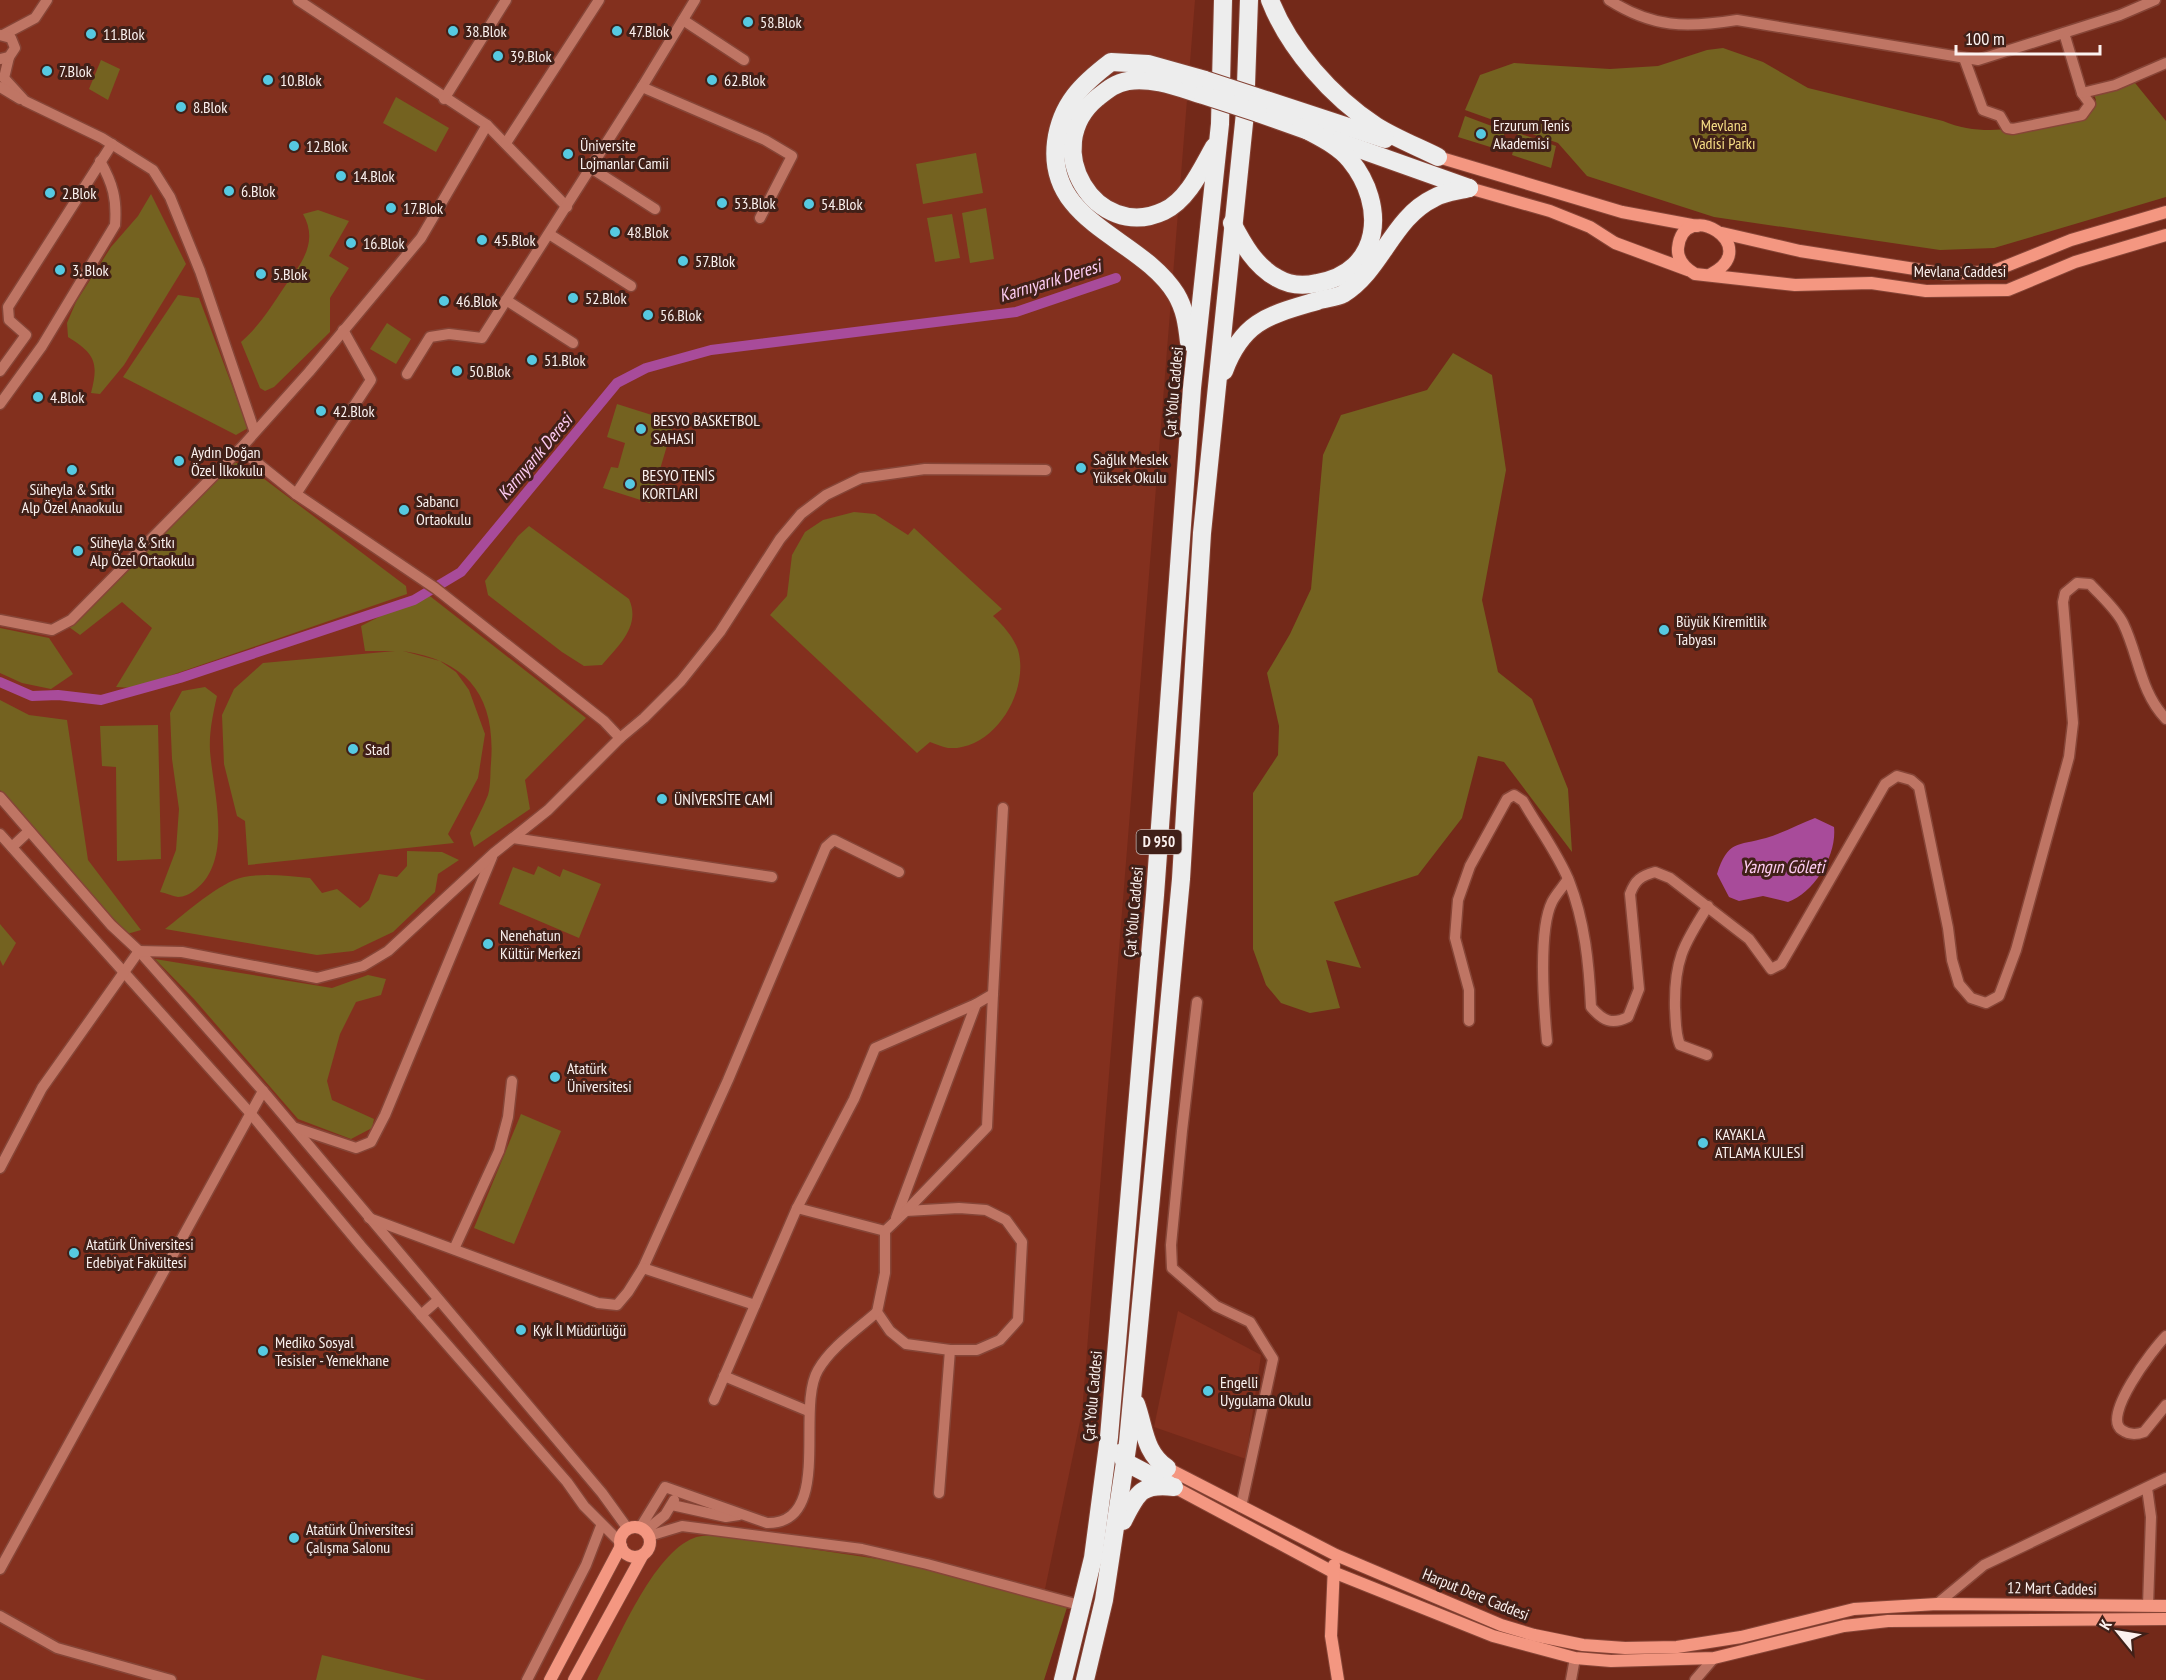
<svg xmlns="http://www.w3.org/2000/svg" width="2166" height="1680" font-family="'PT Sans Narrow',sans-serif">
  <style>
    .built { fill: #83301e }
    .green { fill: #746220 }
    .water { fill: #a84b9a }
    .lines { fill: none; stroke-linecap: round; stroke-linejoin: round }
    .canal { stroke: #a84b9a; stroke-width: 10 }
    .street-casing { stroke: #864537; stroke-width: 13 }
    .secondary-casing { stroke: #864537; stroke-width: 14 }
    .highway-casing { stroke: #864537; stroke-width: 20 }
    .street { stroke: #bf7564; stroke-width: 10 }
    .secondary { stroke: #f49781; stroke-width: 12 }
    .highway { stroke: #ededed; stroke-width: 18 }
    .highway-bridge-casing { stroke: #864537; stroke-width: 20; stroke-linecap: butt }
    .highway-bridge { stroke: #ededed; stroke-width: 18 }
    .poi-dot { fill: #56c9e1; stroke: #412018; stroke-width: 2 }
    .labels { text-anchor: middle; stroke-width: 6; stroke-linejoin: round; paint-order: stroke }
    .shield { fill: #412018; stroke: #c3b2ae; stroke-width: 1.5 }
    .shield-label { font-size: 15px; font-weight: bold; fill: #fbf1ef }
    .poi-label { font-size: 16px; fill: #fbf1ef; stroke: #412018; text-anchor: start }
    .park-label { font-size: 16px; fill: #f7de86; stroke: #412018 }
    .street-label { font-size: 16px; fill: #fbf1ef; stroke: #412018 }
    .water-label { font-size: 18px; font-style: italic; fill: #fdccf2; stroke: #412018 }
  </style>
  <rect width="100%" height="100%" fill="#732919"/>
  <g class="built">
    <path d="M 0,0 L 1195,0 L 1082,1412 L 1026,1680 L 0,1680 Z"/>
    <path d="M 1178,1311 L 1261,1355 L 1246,1459 L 1154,1427 Z"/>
  </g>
  <g class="green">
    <path d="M 1723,48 L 1763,62 L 1808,88 L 1943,121 C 1990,141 2040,123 2088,113 L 2096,100 L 2092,90 L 2131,78 L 2166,121 L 2166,197 L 1994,248 L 1940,250 L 1714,217 L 1587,176 L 1558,143 L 1465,110 L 1480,75 L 1514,63 L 1610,69 L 1658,66 L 1707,50 Z"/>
    <path d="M 101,60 L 120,69 L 108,100 L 89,89 Z"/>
    <path d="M 396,97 L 449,128 L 436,152 L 383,123 Z"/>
    <path d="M 1465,116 L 1505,131 L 1500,150 L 1458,137 Z"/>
    <path d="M 1518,133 L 1556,146 L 1551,168 L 1512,155 Z"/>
    <path d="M 976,153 L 983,193 L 923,204 L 916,164 Z"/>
    <path d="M 151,194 L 186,264 L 124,365 L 100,394 L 91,393 C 99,362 95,354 68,337 L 67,323 L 76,302 L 111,247 L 138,216 Z"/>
    <path d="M 986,208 L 994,259 L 970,263 L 962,213 Z"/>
    <path d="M 318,210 L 349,221 L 329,256 L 349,268 L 330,298 L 330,332 L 274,387 L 265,391 L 260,388 L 241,342 C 260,325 271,307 285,286 C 301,264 319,242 303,214 Z"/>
    <path d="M 952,214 L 960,258 L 935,262 L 927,218 Z"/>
    <path d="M 178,295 L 199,298 L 248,428 L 236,435 L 123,377 Z"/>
    <path d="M 387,323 L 411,339 L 396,364 L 370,349 Z"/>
    <path d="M 1453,353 L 1492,375 L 1506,470 L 1482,600 L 1498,672 L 1532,699 L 1568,789 L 1572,852 L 1504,762 L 1478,756 L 1462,818 L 1418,875 L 1334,902 L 1361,968 L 1326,960 L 1340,1008 L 1310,1013 L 1281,1003 L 1266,985 L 1253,949 L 1253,793 L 1278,755 L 1279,726 L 1267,673 L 1290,634 L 1311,589 L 1323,455 L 1341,415 L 1427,390 Z"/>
    <path d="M 617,404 L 674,422 L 650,503 L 603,488 L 611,467 L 618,468 L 625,443 L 607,437 Z"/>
    <path d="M 230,461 L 247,466 L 406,586 L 407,594 L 134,688 L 116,687 L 152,628 L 122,602 L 80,635 L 69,627 Z"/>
    <path d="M 854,512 L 875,514 L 908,535 L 914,528 L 1002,609 L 993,616 C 1003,625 1014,638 1018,650 C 1030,691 994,751 948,748 C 943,747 936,744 930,742 L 917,753 L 770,615 L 787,596 L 792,555 L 805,532 L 823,520 Z"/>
    <path d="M 529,526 L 629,599 C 641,626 619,645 602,665 L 584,666 L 562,652 L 488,595 L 485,581 L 518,536 Z"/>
    <path d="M 426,593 L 586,718 L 525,780 L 530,809 L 474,847 L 470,833 C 476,820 483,808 488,795 C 491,785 490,773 491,763 C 496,697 469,661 403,651 L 440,661 L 456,672 L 469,690 L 485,734 L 478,778 L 448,834 L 454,843 L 248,865 L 245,821 L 237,816 L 224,764 L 222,715 L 234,689 L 263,663 L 395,651 L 365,651 L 361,626 Z"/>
    <path d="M 0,628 L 49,638 L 73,674 L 51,689 L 22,683 L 0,673 Z"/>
    <path d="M 205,687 L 217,696 C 213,714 209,732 210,751 C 213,791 234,861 195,890 C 190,894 184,897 178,897 C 172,896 166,893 160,892 L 176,850 L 179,809 L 172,759 L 170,713 L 182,691 Z"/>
    <path d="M 0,700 L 29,715 L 67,720 L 88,860 L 141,930 L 127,934 L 0,790 Z"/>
    <path d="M 158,725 L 161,859 L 117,861 L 116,767 L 102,766 L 100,726 Z"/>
    <path d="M 407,851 L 442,852 L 459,860 L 438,874 L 435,892 L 393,932 L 353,951 L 317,955 L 165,929 C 185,914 219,882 244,877 C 265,873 288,876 310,878 L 322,893 L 337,889 L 360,908 L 369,900 L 379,874 L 397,877 L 407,866 Z"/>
    <path d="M 538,866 L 560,877 L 563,869 L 601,884 L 579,938 L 499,904 L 513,867 L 534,875 Z"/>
    <path d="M 0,924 L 16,943 L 3,966 L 0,960 Z"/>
    <path d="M 155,959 L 332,988 L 368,975 L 386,979 L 381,995 L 356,1002 L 340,1034 L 327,1081 L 332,1100 L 374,1119 L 372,1128 L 351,1139 L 298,1119 L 194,999 Z"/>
    <path d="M 521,1114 L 561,1131 L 514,1244 L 474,1228 Z"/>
    <path d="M 717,1535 L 905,1563 L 1069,1601 L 1044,1680 L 597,1680 C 617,1642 653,1553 694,1538 C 700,1535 710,1536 717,1535 Z"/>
    <path d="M 322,1655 L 426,1680 L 316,1680 Z"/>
  </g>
  <path class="water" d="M 1815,818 L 1834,827 C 1837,855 1815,892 1788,902 L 1763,896 L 1739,901 L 1729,897 L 1717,874 C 1728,840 1737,846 1766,838 C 1783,833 1799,824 1815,818 Z"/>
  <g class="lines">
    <path class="canal" d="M 0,682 L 32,696 L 58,695 L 101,700 L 180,678 L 414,600 L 461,572 L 617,383 L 646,368 L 711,350 L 1016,312 L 1116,278"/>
    <g class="street-casing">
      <g id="street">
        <path d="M 298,0 L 487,125 L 567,207"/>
        <path d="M 1609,0 C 1653,28 1686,28 1737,20 L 1978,60 L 2120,15 L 2155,0"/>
        <path d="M 683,20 L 744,60"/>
        <path d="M 3,35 L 35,18 L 47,0"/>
        <path d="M 9,57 L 4,78 L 25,101 L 102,138 L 153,170 L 170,197 L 200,271 L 254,430"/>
        <path d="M 1964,58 L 1983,110 L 2000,116 L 2007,128 L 2013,129 L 2082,115 L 2090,104 L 2082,93 L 2064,33"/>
        <path d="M 0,59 L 9,57 L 15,48 L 11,38 L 0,35"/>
        <path d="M 0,87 L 20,99"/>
        <path d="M 642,87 L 695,0"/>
        <path d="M 2082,93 L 2115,85 L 2166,63"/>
        <path d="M 444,99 L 506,0"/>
        <path d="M 506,143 L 599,0"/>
        <path d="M 591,168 L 655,209"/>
        <path d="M 549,234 L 631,286"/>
        <path d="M 506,300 L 573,343"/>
        <path d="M 0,371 L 26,335 L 9,320 L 8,307 L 112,144"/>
        <path d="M 407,374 L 430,337 L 449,334 L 482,338 L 642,87 L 765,140 L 792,156 L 760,218"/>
        <path d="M 0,404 L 42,346 L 115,225 C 117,199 113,184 100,161"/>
        <path d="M 240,449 L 296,494 L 435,588 L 604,721 L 620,738"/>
        <path d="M 296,494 L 371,380 L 343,330"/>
        <path d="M 0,620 L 52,630 L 71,620 L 240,449 L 309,372 L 421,238 L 487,125"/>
        <path d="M 0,797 L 111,925 L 139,951 L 263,1091 L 602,1493 L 628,1529"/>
        <path d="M 0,834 L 251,1114 L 361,1246 L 567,1482 L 584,1506 L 620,1542"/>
        <path d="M 513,838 L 772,877"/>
        <path d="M 12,847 L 29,831"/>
        <path d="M 993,994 L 1003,808"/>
        <path d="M 1197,1002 L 1182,1131 L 1171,1245 L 1172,1268 L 1216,1306 L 1250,1322 L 1273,1359 L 1241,1507"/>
        <path d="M 1469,1021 L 1469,990 L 1455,938 L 1458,900 L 1470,866 L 1507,799 L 1514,795 L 1523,801 C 1538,827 1558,854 1569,881 C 1585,922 1589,964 1591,1007 C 1603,1021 1612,1025 1628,1017 L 1639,989 L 1630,894 C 1635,880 1641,876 1655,872 L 1670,878 L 1749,939 L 1771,969 L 1781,964 L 1791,947 L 1885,784 L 1897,776 L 1911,780 L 1919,787 L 1948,928 L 1952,960 L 1959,984 L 1971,998 L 1986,1003 L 1999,996 L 2016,950 L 2069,757 L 2073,723 L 2063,602 L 2065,593 L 2077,583 L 2090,584 C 2101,596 2116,609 2123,623 C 2139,656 2140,692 2166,719"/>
        <path d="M 1547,1041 C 1544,1009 1538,930 1552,902 C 1556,894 1563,887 1568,879"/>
        <path d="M 1707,1055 L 1680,1045 C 1675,1033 1676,1021 1675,1008 C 1674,961 1683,945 1708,906"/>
        <path d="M 296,1128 L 356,1148 L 371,1142 L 385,1115 L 492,857"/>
        <path d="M 0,1168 L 42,1088 L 139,951 L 182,952 L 317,978 L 363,966 L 388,951 L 494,853 L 548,810 L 620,738 L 644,718 L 681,681 L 720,632 L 780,539 L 801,514 L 826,495 L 861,478 L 925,469 L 1046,470"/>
        <path d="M 797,1208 L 885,1231"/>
        <path d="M 959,1208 L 986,1210 L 1006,1220 L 1022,1242 L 1018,1320 L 1000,1340 L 977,1350 L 950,1350 L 906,1344 L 890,1331 L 877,1312 L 885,1273 L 885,1231 L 906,1211 Z"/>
        <path d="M 369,1218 L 598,1303 L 617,1305 L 628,1292 L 643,1268 L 728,1080 L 826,847 L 834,840 L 899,872"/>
        <path d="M 896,1218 L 976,1004"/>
        <path d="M 454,1249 L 499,1151 L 508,1117 L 512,1081"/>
        <path d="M 643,1268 L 755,1305"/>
        <path d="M 421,1315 L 438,1300"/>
        <path d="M 2166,1336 C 2153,1349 2101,1417 2122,1430 C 2129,1435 2136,1435 2144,1432 L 2166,1405"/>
        <path d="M 724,1376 L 808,1411"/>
        <path d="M 714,1400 L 797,1208 L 854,1099 L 875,1048 L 976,1004 L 993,994 L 987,1127 L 906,1211"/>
        <path d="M 2147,1488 L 2151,1517 L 2148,1606"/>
        <path d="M 939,1493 L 950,1350"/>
        <path d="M 672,1505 L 726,1517 L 739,1515"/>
        <path d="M 640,1528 L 665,1487 L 767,1523 C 834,1524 795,1409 818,1370 C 831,1347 858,1329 877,1312"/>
        <path d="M 645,1531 L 665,1515 L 674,1500"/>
        <path d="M 649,1536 L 682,1526 L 862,1549 L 927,1564 L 1083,1606"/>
        <path d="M 0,1569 L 263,1091"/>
        <path d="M 1937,1604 L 1984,1565 L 2166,1478"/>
        <path d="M 0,1616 L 57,1648 L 171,1680"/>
        <path d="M 527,1680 L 586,1565 L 601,1526"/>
        <path d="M 1571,1680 L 1575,1658"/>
        <path d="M 1695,1680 L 1714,1658"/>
      </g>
    </g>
    <g class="secondary-casing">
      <g id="secondary">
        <path d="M 1438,157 L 1622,212 L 1697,226"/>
        <path d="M 1469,188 L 1550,211 L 1590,227 L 1615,243 L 1688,270"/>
        <path d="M 1722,233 L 1800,251 L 1947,274 L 1994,271 L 2071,240 L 2166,212"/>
        <path d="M 1711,274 C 1765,246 1683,196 1678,248 C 1677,260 1685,268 1695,274 L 1795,285 L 1871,283 L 1926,291 L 2008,290 L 2075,262 L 2166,235"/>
        <path d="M 1167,1468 L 1336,1555 L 1501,1625 L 1534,1635 L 1583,1645 L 1625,1648 L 1677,1647 L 1741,1637 L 1854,1609 L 1937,1604 L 2166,1606"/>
        <path d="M 1174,1487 L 1333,1572 L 1493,1636 L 1575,1658 L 1611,1661 L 1714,1658 L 1844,1626 L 1888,1621 L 2166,1619"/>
        <circle cx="635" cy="1542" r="15"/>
        <path d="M 1334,1565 L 1331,1636 L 1338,1680"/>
        <path d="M 550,1680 L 621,1546"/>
        <path d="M 574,1680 L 642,1556"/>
      </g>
    </g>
    <g class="highway-casing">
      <g id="highway">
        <path d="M 1270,0 C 1289,49 1332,97 1376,126 C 1395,138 1418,147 1438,157"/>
        <path d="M 1203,95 C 1180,88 1153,77 1128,81 C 1115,83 1107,90 1097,98 C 1038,147 1096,243 1164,211 C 1188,200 1202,168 1214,147"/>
        <path d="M 1266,100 L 1385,139"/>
        <path d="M 1258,113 L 1469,188"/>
        <path d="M 1232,223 C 1243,244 1255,266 1277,278 C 1289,285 1304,286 1317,283 C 1382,272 1387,205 1350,160 C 1338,145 1317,136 1301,127"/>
        <path d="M 1189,342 C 1187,324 1185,309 1176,294 C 1141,237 1046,224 1056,142 C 1061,104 1082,84 1111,62 L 1148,64 L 1205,80"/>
        <path d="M 1224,371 C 1243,320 1270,315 1317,301 C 1325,298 1336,298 1343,294 C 1382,270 1392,218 1434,198 C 1444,192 1458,191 1469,188"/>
        <path d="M 1136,1404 C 1145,1429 1144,1452 1167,1468"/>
        <path d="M 1120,1453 L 1125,1462 L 1169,1485"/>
        <path d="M 1123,1521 C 1137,1494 1140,1483 1174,1487"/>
        <path d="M 1063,1680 L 1093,1558 L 1109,1437 L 1155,895 L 1192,388 L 1220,124 L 1223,0"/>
        <path d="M 1085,1680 L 1104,1600 L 1128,1442 L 1181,879 L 1202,533 L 1245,113 L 1249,0"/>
      </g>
    </g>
    <use href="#street" class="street"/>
    <use href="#secondary" class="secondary"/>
    <use href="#highway" class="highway"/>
    <g class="highway-bridge-casing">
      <g id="highway-bridge">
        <path d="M 1205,80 L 1266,100"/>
        <path d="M 1203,95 L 1258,113"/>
      </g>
    </g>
    <use href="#highway-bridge" class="highway-bridge"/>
  </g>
  <g class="poi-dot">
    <circle cx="748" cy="22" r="6"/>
    <circle cx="453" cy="31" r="6"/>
    <circle cx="617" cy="31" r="6"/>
    <circle cx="91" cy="34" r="6"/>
    <circle cx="498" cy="56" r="6"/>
    <circle cx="47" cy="71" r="6"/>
    <circle cx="268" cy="80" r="6"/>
    <circle cx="712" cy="80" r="6"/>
    <circle cx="181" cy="107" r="6"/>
    <circle cx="1481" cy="134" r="6"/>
    <circle cx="294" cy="146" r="6"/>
    <circle cx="568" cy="154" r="6"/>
    <circle cx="341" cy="176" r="6"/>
    <circle cx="229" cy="191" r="6"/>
    <circle cx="50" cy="193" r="6"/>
    <circle cx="722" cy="203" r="6"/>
    <circle cx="809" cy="204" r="6"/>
    <circle cx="391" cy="208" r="6"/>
    <circle cx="615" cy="232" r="6"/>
    <circle cx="482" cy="240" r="6"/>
    <circle cx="351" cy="243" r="6"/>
    <circle cx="683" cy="261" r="6"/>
    <circle cx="60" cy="270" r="6"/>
    <circle cx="261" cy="274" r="6"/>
    <circle cx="573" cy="298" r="6"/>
    <circle cx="444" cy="301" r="6"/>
    <circle cx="648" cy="315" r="6"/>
    <circle cx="532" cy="360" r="6"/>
    <circle cx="457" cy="371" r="6"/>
    <circle cx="38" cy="397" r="6"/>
    <circle cx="321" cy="411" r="6"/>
    <circle cx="641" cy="429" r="6"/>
    <circle cx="179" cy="461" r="6"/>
    <circle cx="1081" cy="468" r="6"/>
    <circle cx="72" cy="470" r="6"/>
    <circle cx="630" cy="484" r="6"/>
    <circle cx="404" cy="510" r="6"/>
    <circle cx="78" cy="551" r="6"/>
    <circle cx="1664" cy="630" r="6"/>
    <circle cx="353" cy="749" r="6"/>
    <circle cx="662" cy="799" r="6"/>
    <circle cx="488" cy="944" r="6"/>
    <circle cx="555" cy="1077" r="6"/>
    <circle cx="1703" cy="1143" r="6"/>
    <circle cx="74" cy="1253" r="6"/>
    <circle cx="521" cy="1330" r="6"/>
    <circle cx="263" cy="1351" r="6"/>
    <circle cx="1208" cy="1391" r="6"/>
    <circle cx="294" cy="1538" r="6"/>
  </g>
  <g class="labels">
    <rect class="shield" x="1136.5" y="830" width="45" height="24" rx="4.5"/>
    <g class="shield-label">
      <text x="1159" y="847">D 950</text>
    </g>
    <g class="poi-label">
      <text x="760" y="28">58.Blok</text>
      <text x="465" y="37">38.Blok</text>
      <text x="629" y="37">47.Blok</text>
      <text x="103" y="40">11.Blok</text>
      <text x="510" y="62">39.Blok</text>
      <text x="59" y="77">7.Blok</text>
      <text x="280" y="86">10.Blok</text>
      <text x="724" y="86">62.Blok</text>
      <text x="193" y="113">8.Blok</text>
      <text x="1493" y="131">Erzurum Tenis<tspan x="1493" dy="18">Akademisi</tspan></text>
      <text x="580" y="151">Üniversite<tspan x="580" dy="18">Lojmanlar Camii</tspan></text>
      <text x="306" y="152">12.Blok</text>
      <text x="353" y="182">14.Blok</text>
      <text x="241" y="197">6.Blok</text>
      <text x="62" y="199">2.Blok</text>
      <text x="734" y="209">53.Blok</text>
      <text x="821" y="210">54.Blok</text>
      <text x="403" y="214">17.Blok</text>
      <text x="627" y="238">48.Blok</text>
      <text x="494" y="246">45.Blok</text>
      <text x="363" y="249">16.Blok</text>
      <text x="695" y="267">57.Blok</text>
      <text x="72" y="276">3. Blok</text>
      <text x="273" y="280">5.Blok</text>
      <text x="585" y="304">52.Blok</text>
      <text x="456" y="307">46.Blok</text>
      <text x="660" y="321">56.Blok</text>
      <text x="544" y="366">51.Blok</text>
      <text x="469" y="377">50.Blok</text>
      <text x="50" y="403">4.Blok</text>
      <text x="333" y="417">42.Blok</text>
      <text x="653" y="426">BESYO BASKETBOL<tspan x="653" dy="18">SAHASI</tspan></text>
      <text x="191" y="458">Aydın Doğan<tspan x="191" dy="18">Özel İlkokulu</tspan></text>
      <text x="1093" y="465">Sağlık Meslek<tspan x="1093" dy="18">Yüksek Okulu</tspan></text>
      <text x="642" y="481">BESYO TENİS<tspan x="642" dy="18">KORTLARI</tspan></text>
      <text x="72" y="495" text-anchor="middle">Süheyla &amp; Sıtkı<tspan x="72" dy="18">Alp Özel Anaokulu</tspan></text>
      <text x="416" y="507">Sabancı<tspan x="416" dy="18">Ortaokulu</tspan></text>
      <text x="90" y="548">Süheyla &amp; Sıtkı<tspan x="90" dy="18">Alp Özel Ortaokulu</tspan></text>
      <text x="1676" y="627">Büyük Kiremitlik<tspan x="1676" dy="18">Tabyası</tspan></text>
      <text x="365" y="755">Stad</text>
      <text x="674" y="805">ÜNİVERSİTE CAMİ</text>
      <text x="500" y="941">Nenehatun<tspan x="500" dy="18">Kültür Merkezi</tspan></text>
      <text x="567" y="1074">Atatürk<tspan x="567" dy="18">Üniversitesi</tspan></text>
      <text x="1715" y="1140">KAYAKLA<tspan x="1715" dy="18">ATLAMA KULESİ</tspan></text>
      <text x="86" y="1250">Atatürk Üniversitesi<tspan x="86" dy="18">Edebiyat Fakültesi</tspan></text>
      <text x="533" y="1336">Kyk İl Müdürlüğü</text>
      <text x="275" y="1348">Mediko Sosyal<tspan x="275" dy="18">Tesisler - Yemekhane</tspan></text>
      <text x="1220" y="1388">Engelli<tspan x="1220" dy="18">Uygulama Okulu</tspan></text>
      <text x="306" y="1535">Atatürk Üniversitesi<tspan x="306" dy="18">Çalışma Salonu</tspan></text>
    </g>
    <g class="park-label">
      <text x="1724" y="131">Mevlana<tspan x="1724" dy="18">Vadisi Parkı</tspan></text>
    </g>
    <g class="street-label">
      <text x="1960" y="277">Mevlana Caddesi</text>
      <text transform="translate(1173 392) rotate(-85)" y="6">Çat Yolu Caddesi</text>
      <text transform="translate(1133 912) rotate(-85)" y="6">Çat Yolu Caddesi</text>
      <text transform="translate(1092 1396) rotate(-85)" y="6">Çat Yolu Caddesi</text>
      <text transform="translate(2052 1588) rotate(1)" y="6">12 Mart Caddesi</text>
      <text transform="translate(1476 1594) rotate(22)" y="6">Harput Dere Caddesi</text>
    </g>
    <g class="water-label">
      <text transform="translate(1050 281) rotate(-17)" y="6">Karnıyarık Deresi</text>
      <text transform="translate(535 457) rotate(-50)" y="6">Karnıyarık Deresi</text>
      <text x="1783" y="873">Yangın Göleti</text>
    </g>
  </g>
  <g transform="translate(2118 1632) rotate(300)" stroke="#412018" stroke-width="4.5" paint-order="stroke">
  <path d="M0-4.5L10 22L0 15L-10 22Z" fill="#fbf1ef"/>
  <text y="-9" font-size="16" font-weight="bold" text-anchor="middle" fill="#fbf1ef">K</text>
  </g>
  <path d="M1956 45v9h144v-9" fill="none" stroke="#fbf1ef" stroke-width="3"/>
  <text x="1965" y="45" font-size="18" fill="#fbf1ef" stroke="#412018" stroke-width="4.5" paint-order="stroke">100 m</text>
</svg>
